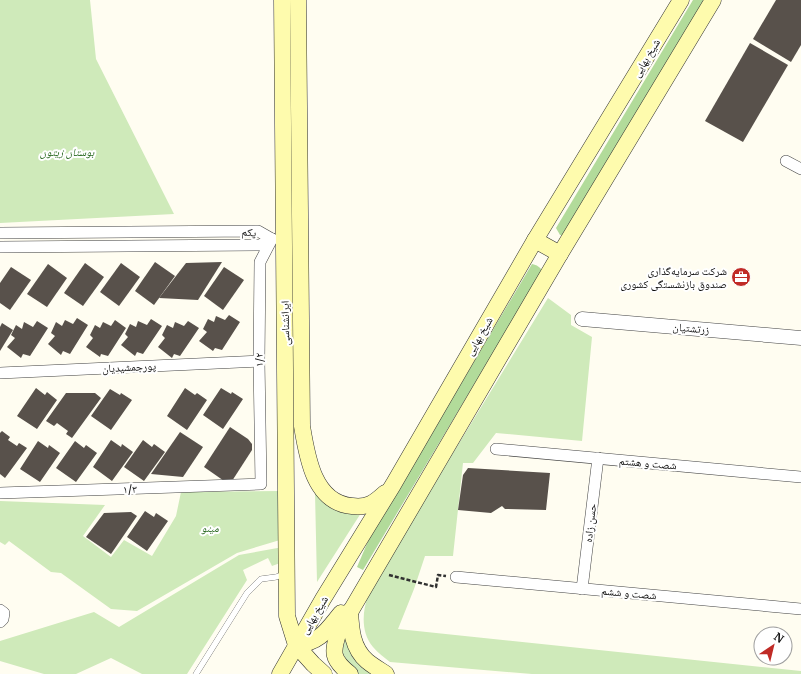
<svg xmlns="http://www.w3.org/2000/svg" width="801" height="674" font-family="Merriweather,'Noto Naskh Arabic',serif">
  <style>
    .green { fill: #cfeaba }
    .forest { fill: #b2db9a }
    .building { fill: #58514b }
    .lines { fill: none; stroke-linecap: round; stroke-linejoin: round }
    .service-casing { stroke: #424242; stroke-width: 6 }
    .minor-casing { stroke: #424242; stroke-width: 12 }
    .tertiary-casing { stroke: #424242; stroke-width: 15 }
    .secondary-casing { stroke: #313131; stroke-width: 17 }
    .path { stroke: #313131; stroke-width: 2.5; stroke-dasharray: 4 2; stroke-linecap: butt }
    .service { stroke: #fff; stroke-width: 5.5 }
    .minor { stroke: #fff; stroke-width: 11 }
    .tertiary { stroke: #fff; stroke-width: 14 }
    .secondary { stroke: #fefbad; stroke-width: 16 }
    .labels { text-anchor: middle; stroke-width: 4; stroke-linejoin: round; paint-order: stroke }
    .street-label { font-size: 11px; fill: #0f0f0f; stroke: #fff }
    .park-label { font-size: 11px; font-style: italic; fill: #28681f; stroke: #fff }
    .poi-label { font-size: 11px; fill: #0f0f0f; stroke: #fff; text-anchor: end }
  </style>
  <rect width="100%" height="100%" fill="#fffdf1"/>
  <g class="green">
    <path d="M 0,0 L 90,0 L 96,59 L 174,214 L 0,223 Z"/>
    <path d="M 548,298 L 571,315 L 571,325 L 592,337 L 582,441 L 496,433 L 473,463 L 463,463 L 453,556 L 425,556 L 414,589 L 398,629 L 801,671 L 801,674 L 532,674 L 390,662 C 384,657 378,653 373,647 C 361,633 362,612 368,596 L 453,453 Z"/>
    <path d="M 281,491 L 280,540 L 237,553 L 137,611 L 111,609 L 61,573 L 51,572 L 9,541 L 5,545 L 0,542 L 0,501 L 105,505 L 83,536 L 111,557 L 124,540 L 152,556 L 176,516 L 181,492 Z"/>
    <path d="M 315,493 L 332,509 L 361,513 L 317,582 Z"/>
    <path d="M 283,547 L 283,562 L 272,566 L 268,558 L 243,570 L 247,580 L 187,674 L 142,674 L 111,658 L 76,674 L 44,674 L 0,661 L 0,641 L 94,612 L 119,627 L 239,555 Z"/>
    <path d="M 347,636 L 372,674 L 358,674 C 345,661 338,655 347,636 Z"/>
  </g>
  <g class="forest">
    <path d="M 693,0 L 705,0 L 566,236 L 560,235 L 556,228 Z"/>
    <path d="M 532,264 C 537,265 540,267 542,271 L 363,570 L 357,567 L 369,539 Z"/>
  </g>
  <g class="building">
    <path d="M 776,0 L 801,0 L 801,45 L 791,62 L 753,39 Z"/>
    <path d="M 750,43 L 788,65 L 743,142 L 705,121 Z"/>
    <path d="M 155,262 L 175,276 L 154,305 L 135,291 Z"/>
    <path d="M 222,262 L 198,300 L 159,298 L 186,263 Z"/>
    <path d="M 85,263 L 104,277 L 83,306 L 64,293 Z"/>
    <path d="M 121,263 L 140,277 L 119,306 L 100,292 Z"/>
    <path d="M 48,264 L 67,278 L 47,307 L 27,294 Z"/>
    <path d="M 11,267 L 31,280 L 10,310 L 0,303 L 0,283 Z"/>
    <path d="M 224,267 L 244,280 L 223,310 L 204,296 Z"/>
    <path d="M 229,315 L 240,322 L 222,350 L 215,348 L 213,351 L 199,341 L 207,332 L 203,329 L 208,319 L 214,322 L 216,316 L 225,320 Z"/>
    <path d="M 77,318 L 88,325 L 70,354 L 63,351 L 61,355 L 48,344 L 55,336 L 51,333 L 56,322 L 62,326 L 65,320 L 73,324 Z"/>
    <path d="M 151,319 L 162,326 L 143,354 L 137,352 L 135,356 L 121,345 L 128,337 L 125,334 L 130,324 L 136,327 L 138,321 L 147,325 Z"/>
    <path d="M 115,320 L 126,328 L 108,356 L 101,354 L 100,357 L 86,347 L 93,338 L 90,335 L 95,325 L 100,328 L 103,322 L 111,326 Z"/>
    <path d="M 37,321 L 48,328 L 30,356 L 23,354 L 21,358 L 7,347 L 15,338 L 11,335 L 16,325 L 22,329 L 24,322 L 33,327 Z"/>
    <path d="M 188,321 L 199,328 L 180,356 L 174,354 L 172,358 L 158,347 L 165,338 L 162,335 L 167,325 L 173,328 L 175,322 L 184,326 Z"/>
    <path d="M 2,323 L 13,330 L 0,351 L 0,327 Z"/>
    <path d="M 36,388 L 45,395 L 47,392 L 57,400 L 37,429 L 17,416 Z"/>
    <path d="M 185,388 L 195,395 L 197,393 L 207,400 L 187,430 L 167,416 Z"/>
    <path d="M 221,388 L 231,394 L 232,392 L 243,399 L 223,429 L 203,415 Z"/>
    <path d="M 110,389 L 120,395 L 121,393 L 132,400 L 111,430 L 91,416 Z"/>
    <path d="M 66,393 L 95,393 L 101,398 L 72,438 L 66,434 L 68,431 L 57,423 L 54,426 L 46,421 Z"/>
    <path d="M 230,427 L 248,439 L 252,444 L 252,450 L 232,481 L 227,483 L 204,467 Z"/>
    <path d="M 2,431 L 10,437 L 8,440 L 17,446 L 19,443 L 27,448 L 5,478 L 0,474 L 0,433 Z"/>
    <path d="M 180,432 L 203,447 L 183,477 L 151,474 Z"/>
    <path d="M 111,440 L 121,447 L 122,444 L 133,452 L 112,481 L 93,467 Z"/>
    <path d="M 143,440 L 152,447 L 154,444 L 165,452 L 144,481 L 124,467 Z"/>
    <path d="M 38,441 L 48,448 L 49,445 L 60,453 L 40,482 L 20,469 Z"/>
    <path d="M 75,441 L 84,448 L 86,445 L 97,453 L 76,482 L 56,468 Z"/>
    <path d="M 468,468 L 550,473 L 546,510 L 505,509 L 502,506 L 491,513 L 458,510 L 463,475 Z"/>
    <path d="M 145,511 L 154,517 L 156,513 L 168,521 L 147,551 L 127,537 Z"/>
    <path d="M 131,512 L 137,516 L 111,554 L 86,537 L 104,513 Z"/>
  </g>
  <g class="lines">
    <g class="service-casing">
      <path id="service" d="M 196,674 L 247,593 L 261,579 L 276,577 L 285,574"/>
    </g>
    <g class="minor-casing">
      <g id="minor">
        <path d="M 786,161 L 801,169"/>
        <path d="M 0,233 L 258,231 L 272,239"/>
        <path d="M 0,247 L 260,245 L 272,239"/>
        <path d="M 0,373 L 259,361"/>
        <path d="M 496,449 L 801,477"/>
        <path d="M 0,493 L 261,484 L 259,361 L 260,262 L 272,239"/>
        <path d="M 456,577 L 801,609"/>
        <path d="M 582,589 L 598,458"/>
        <path d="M 0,610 L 4,613 L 3,619 L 0,622"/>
      </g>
    </g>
    <g class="tertiary-casing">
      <path id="tertiary" d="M 582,319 L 801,338"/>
    </g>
    <g class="secondary-casing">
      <g id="secondary">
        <path d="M 282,0 L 287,616 L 296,645 L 313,664 L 324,674"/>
        <path d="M 298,0 L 302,426 C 307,457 314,503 352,506 C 368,508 374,503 385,493"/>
        <path d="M 535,240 L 560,254"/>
        <path d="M 350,611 C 351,629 352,648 367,661 C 373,666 380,670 386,674"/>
        <path d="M 296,645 C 320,643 327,630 341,613"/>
        <path d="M 280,674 L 323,599 L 393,485 L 535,240 L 681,0"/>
        <path d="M 350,674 C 331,659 332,652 339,631 L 560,254 L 713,0"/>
      </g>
    </g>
    <path class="path" d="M 389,575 L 436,587 L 438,575 L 446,576"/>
    <use href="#service" class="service"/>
    <use href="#minor" class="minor"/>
    <use href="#tertiary" class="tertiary"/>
    <use href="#secondary" class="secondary"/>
  </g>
  <defs>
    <g id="office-disc" transform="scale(1)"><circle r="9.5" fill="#c02b26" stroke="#fff"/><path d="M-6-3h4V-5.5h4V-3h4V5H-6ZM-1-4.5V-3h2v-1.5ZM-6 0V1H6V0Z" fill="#fff"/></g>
  </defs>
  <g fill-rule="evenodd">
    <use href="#office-disc" x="741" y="277"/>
  </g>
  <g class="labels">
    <g class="street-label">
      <text transform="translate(646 58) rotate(-59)" y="4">شیخ بهایی</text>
      <text transform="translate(249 232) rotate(5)" y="4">یکم</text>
      <text transform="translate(285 323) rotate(-91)" y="4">ایرانشناسی</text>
      <text transform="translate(691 328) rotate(5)" y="4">زرتشتیان</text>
      <text transform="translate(479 336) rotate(-60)" y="4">شیخ بهایی</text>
      <text transform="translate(259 360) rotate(-90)" y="4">۱/۲</text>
      <text transform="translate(129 367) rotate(-3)" y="4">پورجمشیدیان</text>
      <text transform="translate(648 463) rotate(5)" y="4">شصت و هشتم</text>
      <text transform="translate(130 489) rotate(-2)" y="4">۱/۳</text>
      <text transform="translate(590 523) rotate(-83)" y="4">حسن زاده</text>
      <text transform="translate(629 593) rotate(5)" y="4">شصت و ششم</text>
      <text transform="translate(314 615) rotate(-59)" y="4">شیخ بهایی</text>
    </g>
    <g class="park-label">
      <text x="67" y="156">بوستان زیتون</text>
      <text x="210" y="532">مینو</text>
    </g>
    <g class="poi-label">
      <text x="727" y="275">شرکت سرمایه‌گذاری<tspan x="727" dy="13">صندوق بازنشستگی کشوری</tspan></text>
    </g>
  </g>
  <g transform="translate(773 646) rotate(35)"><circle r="19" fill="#ffffff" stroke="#9f9f9f"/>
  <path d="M0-3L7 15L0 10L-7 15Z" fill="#c02b26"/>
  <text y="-6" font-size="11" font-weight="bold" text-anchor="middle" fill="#0f0f0f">N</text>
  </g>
</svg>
